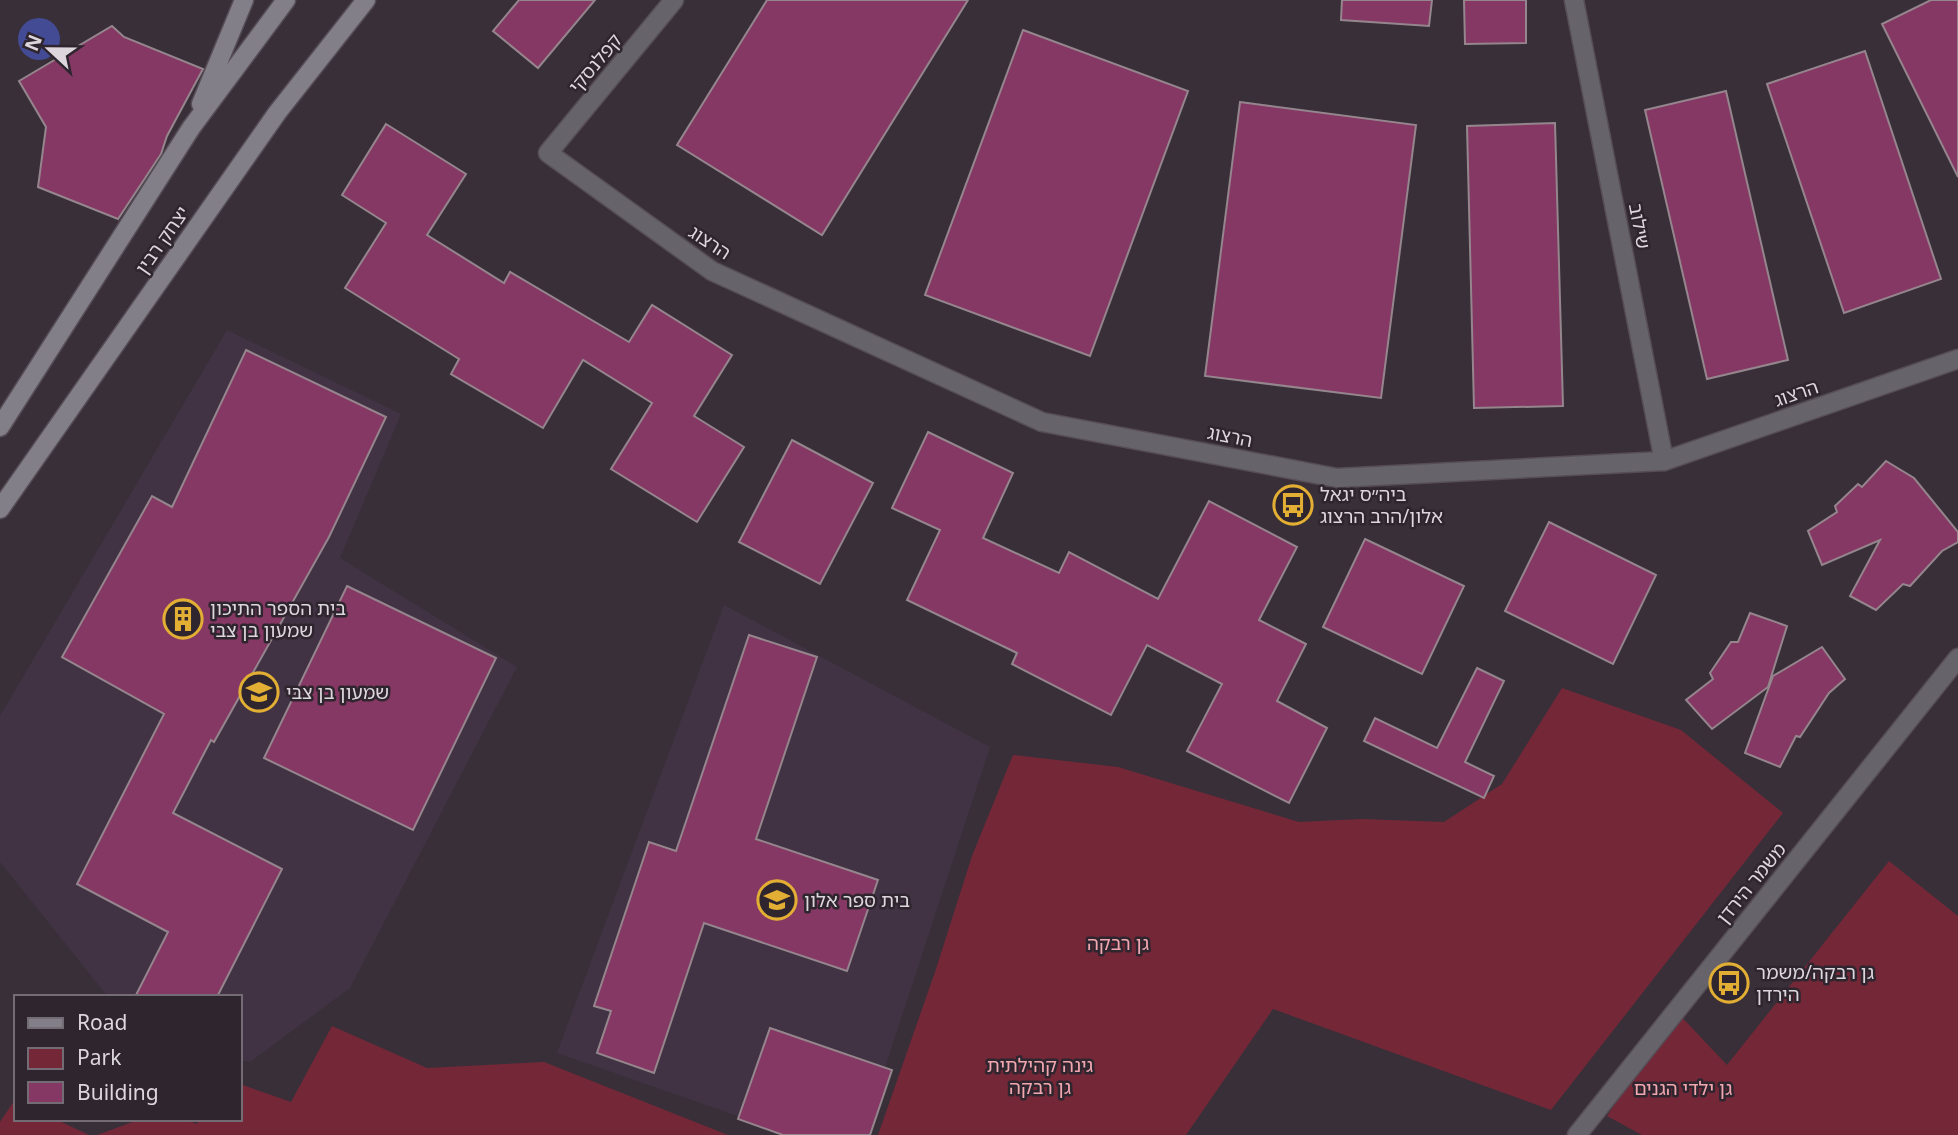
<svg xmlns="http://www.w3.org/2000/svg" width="1958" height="1135" font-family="'Noto Sans','Noto Sans Hebrew',sans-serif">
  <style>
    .built { fill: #413343 }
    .green { fill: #742837 }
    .water { fill: #424b94 }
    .building { fill: #853864; stroke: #95858d; stroke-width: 2 }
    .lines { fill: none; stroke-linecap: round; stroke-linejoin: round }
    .street-casing { stroke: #564d57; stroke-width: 21 }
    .secondary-casing { stroke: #564d57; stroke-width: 21 }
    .street { stroke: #66646a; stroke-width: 18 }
    .secondary { stroke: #827f89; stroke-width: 18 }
    .labels { text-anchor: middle; stroke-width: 5; stroke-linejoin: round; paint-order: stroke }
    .street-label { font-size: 19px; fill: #ddd6dd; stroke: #2e252f }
    .poi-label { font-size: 19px; fill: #ddd6dd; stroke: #2e252f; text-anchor: start }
    .park-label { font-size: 19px; fill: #f2a7af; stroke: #2e252f }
  </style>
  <rect width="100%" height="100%" fill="#382f39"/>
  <g class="built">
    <path d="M 227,330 L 401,414 L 340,558 L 517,667 L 350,988 L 250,1062 L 240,1060 L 240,997 L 108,997 L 0,862 L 0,716 Z"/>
    <path d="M 724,605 L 990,747 L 863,1135 L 792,1135 L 557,1053 Z"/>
  </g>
  <g class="green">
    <path d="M 1562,688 L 1681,730 L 1783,813 L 1551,1110 L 1273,1009 L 1186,1135 L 878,1135 L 935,972 L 972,856 L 1013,755 L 1118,767 L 1299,822 L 1361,819 L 1444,822 L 1502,784 Z"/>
    <path d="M 1889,861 L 1958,916 L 1958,1135 L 1642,1135 L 1607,1116 L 1676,1011 L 1727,1065 Z"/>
    <path d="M 332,1026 L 427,1068 L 544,1062 L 728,1135 L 97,1135 L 141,1119 L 184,1119 L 197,1124 L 199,1119 L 240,1119 L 240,1084 L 291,1102 Z"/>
    <path d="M 14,1101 L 16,1119 L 55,1119 L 89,1135 L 0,1135 L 0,1122 Z"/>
  </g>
  <circle class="water" cx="39" cy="39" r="21"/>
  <g class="building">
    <path d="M 519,0 L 595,0 L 538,68 L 493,31 Z"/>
    <path d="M 767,0 L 968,0 L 822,235 L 677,145 Z"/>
    <path d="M 1342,0 L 1432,0 L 1429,26 L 1341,20 Z"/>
    <path d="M 1464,0 L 1526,0 L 1526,43 L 1465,44 Z"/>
    <path d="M 1931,0 L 1958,0 L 1958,177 L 1882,24 Z"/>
    <path d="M 112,26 L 124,37 L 203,69 L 167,136 L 161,154 L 118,219 L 38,187 L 46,127 L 19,81 Z"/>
    <path d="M 1023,30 L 1188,91 L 1090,356 L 925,295 Z"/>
    <path d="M 1865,51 L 1941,279 L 1844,313 L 1767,84 Z"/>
    <path d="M 1726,91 L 1788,360 L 1707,379 L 1645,110 Z"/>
    <path d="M 1240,102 L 1416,125 L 1381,398 L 1205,376 Z"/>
    <path d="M 1555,123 L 1563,406 L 1474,408 L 1467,126 Z"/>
    <path d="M 386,124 L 466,174 L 427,235 L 504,283 L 510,272 L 629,342 L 652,305 L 732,355 L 694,416 L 744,447 L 697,522 L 611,469 L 652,403 L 583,360 L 543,428 L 451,374 L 459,359 L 345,288 L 386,223 L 342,195 Z"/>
    <path d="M 246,350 L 386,417 L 329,537 L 214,742 L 211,740 L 173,813 L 282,869 L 217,997 L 135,997 L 168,932 L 77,884 L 164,714 L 62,657 L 152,496 L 172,507 Z"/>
    <path d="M 928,432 L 1013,473 L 983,538 L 1059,573 L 1069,552 L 1158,599 L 1209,501 L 1297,547 L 1259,620 L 1306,644 L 1277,701 L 1327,728 L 1289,803 L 1187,751 L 1222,684 L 1147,645 L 1111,715 L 1012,664 L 1017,653 L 907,600 L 940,530 L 892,508 Z"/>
    <path d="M 792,440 L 873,483 L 820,584 L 739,542 Z"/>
    <path d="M 1886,461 L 1914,478 L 1958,532 L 1958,542 L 1942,551 L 1910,586 L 1903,584 L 1876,610 L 1850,596 L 1880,540 L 1822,565 L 1808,531 L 1837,512 L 1835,506 L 1858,484 L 1862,487 Z"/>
    <path d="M 1549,522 L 1656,575 L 1613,664 L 1505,611 Z"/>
    <path d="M 1365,539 L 1464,586 L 1422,674 L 1323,627 Z"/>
    <path d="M 347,586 L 496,658 L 413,830 L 264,758 Z"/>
    <path d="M 1750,613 L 1787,626 L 1768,687 L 1712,729 L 1686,700 L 1713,679 L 1710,673 L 1731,642 L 1738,642 Z"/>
    <path d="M 749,635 L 817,657 L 756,839 L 878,880 L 847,971 L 704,923 L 654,1073 L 597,1053 L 611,1011 L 594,1006 L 649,842 L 676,851 Z"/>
    <path d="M 1822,647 L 1845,679 L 1829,693 L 1800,737 L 1796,736 L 1780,767 L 1745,753 L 1773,676 Z"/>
    <path d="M 1477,668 L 1504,681 L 1465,762 L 1494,776 L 1484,798 L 1364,741 L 1375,718 L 1437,748 Z"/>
    <path d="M 770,1028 L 892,1070 L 870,1135 L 783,1135 L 738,1119 Z"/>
  </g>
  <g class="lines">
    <g class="street-casing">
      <g id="street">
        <path d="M 674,0 L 548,153 L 712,271 L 1042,422 L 1337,478 L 1664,461 L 1958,359"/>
        <path d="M 1574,0 L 1664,461"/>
        <path d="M 1577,1135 L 1958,658"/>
      </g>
    </g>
    <g class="secondary-casing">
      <g id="secondary">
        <path d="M 201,104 L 244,0"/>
        <path d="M 0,427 L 191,128 L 286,0"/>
        <path d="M 0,509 L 277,113 L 366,0"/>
      </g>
    </g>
    <use href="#street" class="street"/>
    <use href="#secondary" class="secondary"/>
  </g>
  <defs>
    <g id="bus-ring" transform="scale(2.0125)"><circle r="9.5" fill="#2e252f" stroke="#e2af34" stroke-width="1.5"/><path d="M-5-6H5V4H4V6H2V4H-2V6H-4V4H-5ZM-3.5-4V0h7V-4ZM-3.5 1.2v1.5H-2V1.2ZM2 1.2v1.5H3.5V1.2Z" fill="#e2af34"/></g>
    <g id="building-ring" transform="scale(2.0125)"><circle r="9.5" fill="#2e252f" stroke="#e2af34" stroke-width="1.5"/><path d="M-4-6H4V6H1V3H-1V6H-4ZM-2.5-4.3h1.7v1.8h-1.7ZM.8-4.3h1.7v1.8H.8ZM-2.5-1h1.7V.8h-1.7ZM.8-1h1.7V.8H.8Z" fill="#e2af34"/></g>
    <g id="school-ring" transform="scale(2.0125)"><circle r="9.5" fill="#2e252f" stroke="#e2af34" stroke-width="1.5"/><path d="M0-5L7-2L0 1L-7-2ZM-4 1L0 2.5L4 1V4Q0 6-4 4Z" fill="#e2af34"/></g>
  </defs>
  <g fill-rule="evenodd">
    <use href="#bus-ring" x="1293" y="505"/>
    <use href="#building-ring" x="183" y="619"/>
    <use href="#school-ring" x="259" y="692"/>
    <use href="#school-ring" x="777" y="900"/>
    <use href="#bus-ring" x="1729" y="983"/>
  </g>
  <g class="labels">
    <g class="street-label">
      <text transform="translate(595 63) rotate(-50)" y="7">קפלנסקי</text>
      <text transform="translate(1640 226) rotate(79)" y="7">שילוב</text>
      <text transform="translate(162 240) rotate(-55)" y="7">יצחק רבין</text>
      <text transform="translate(710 242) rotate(33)" y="7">הרצוג</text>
      <text transform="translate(1796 393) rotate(-19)" y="7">הרצוג</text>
      <text transform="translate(1230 436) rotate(11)" y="7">הרצוג</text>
      <text transform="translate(1751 883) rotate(-51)" y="7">משמר הירדן</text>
    </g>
    <g class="poi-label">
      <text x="1320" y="501">ביה״ס יגאל<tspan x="1320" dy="22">אלון/הרב הרצוג</tspan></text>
      <text x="210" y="615">בית הספר התיכון<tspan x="210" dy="22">שמעון בן צבי</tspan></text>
      <text x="286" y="699">שמעון בן צבי</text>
      <text x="804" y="907">בית ספר אלון</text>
      <text x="1756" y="979">גן רבקה/משמר<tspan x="1756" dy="22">הירדן</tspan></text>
    </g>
    <g class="park-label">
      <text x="1118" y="950">גן רבקה</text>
      <text x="1040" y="1072">גינה קהילתית<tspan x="1040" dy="22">גן רבקה</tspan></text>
      <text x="1683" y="1095">גן ילדי הגנים</text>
    </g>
  </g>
  <rect x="14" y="995" width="228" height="126" fill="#2e252f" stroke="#746c75" stroke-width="2"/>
  <rect x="28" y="1018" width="35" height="10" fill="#827f89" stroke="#746c75" stroke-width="2"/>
  <text x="77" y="1030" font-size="21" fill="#ddd6dd">Road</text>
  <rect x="28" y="1048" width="35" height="21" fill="#742837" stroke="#746c75" stroke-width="2"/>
  <text x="77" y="1065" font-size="21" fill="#ddd6dd">Park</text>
  <rect x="28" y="1082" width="35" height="21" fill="#853864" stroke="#746c75" stroke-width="2"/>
  <text x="77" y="1100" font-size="21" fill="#ddd6dd">Building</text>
  <g transform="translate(49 49) rotate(292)" stroke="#2e252f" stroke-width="5" paint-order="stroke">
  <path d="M0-5L12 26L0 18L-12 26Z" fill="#ddd6dd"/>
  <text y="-10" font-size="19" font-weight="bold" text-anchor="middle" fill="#ddd6dd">N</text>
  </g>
</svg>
